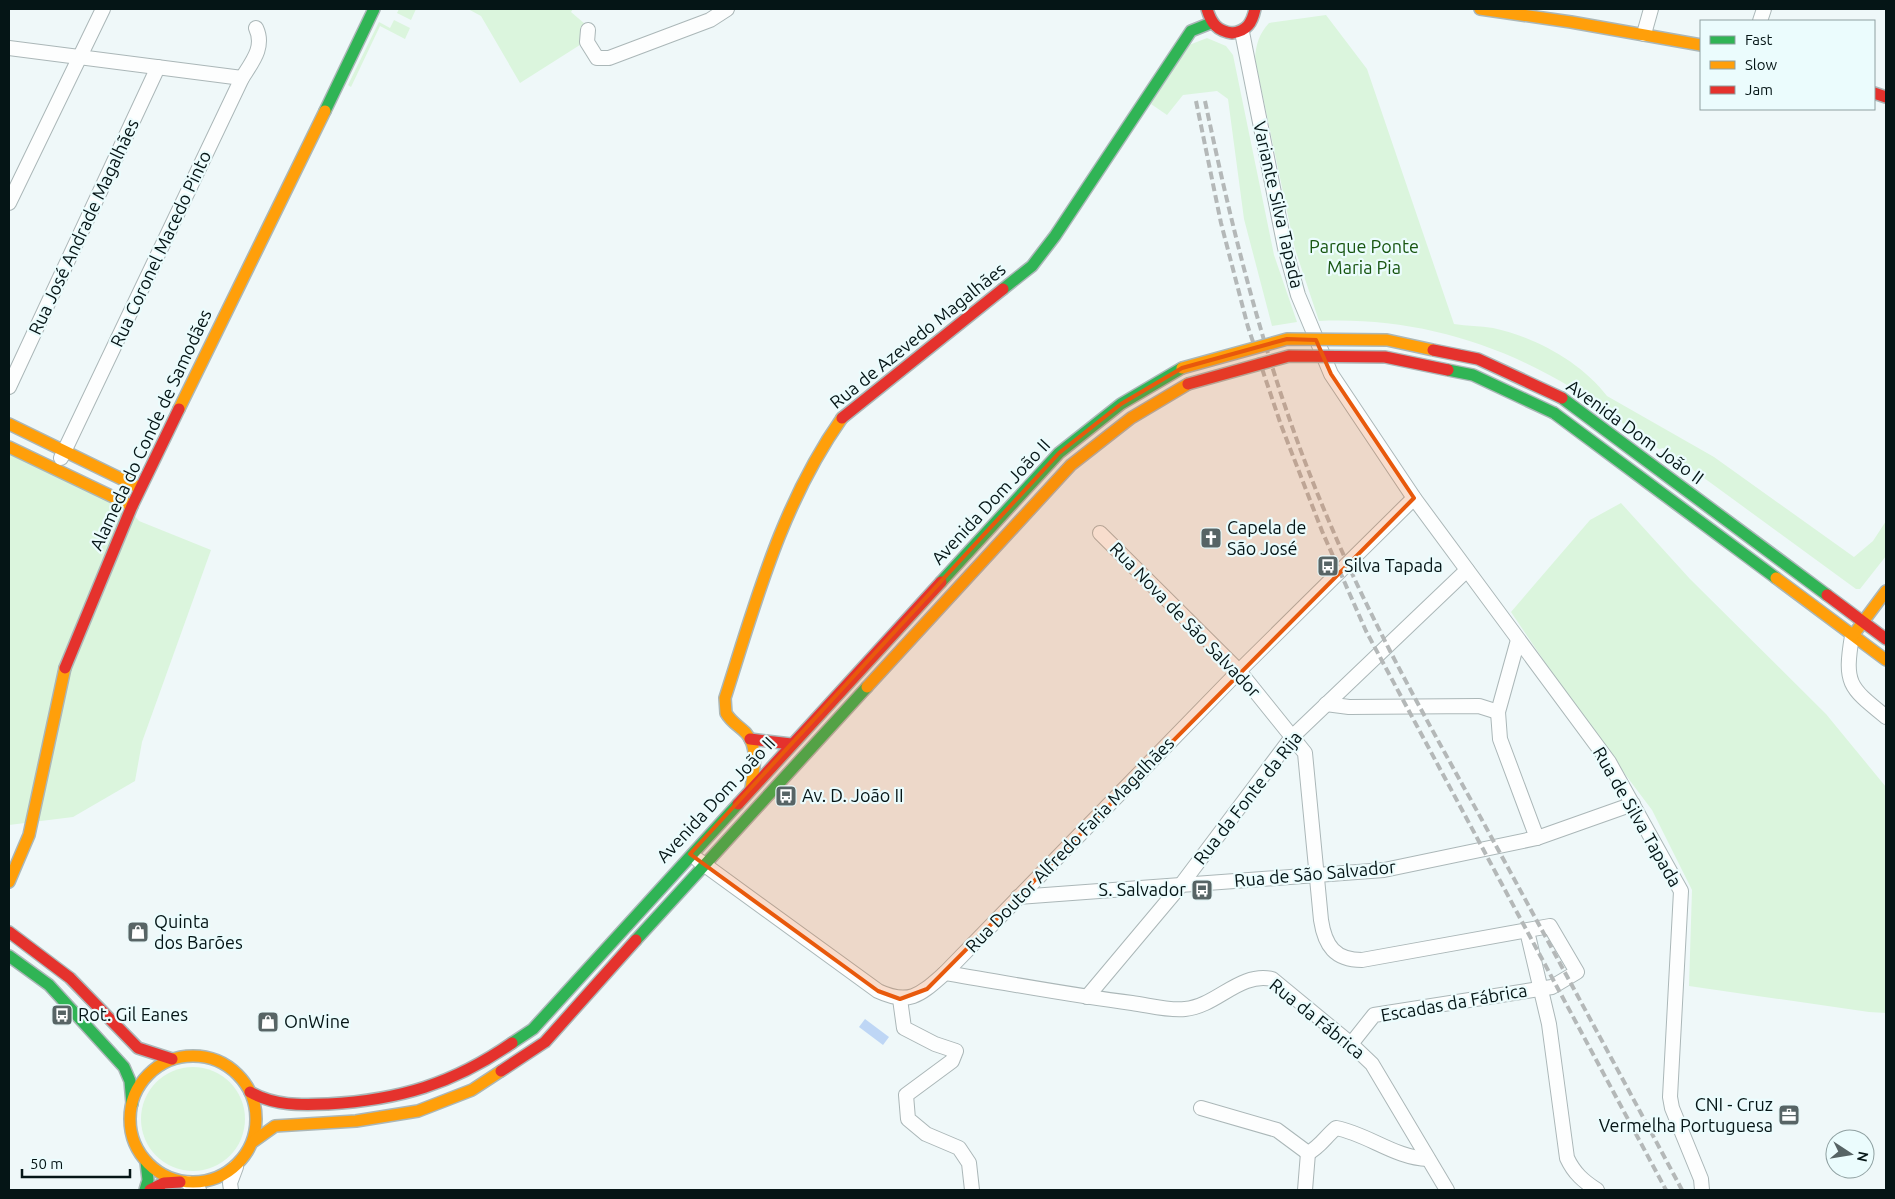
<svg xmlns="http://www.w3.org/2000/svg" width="1895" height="1199" font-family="Ubuntu,sans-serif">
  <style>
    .green { fill: #dbf5dd }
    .water { fill: #bed6f5 }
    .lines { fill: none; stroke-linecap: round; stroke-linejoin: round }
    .street-casing { stroke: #abb7b8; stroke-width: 16 }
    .fast-casing { stroke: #abb7b8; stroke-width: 14 }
    .slow-casing { stroke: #abb7b8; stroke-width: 14 }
    .jam-casing { stroke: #abb7b8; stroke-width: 14 }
    .street { stroke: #fdfefe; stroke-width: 14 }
    .fast { stroke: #30b455; stroke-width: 11 }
    .slow { stroke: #ff9f0a; stroke-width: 11 }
    .jam { stroke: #e5322d; stroke-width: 11 }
    .rail { stroke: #b4b8b8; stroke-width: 4; stroke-dasharray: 8 4; stroke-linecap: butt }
    .fast-bridge-casing { stroke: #abb7b8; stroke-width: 14; stroke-linecap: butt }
    .slow-bridge-casing { stroke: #abb7b8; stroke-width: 14; stroke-linecap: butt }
    .jam-bridge-casing { stroke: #abb7b8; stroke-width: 14; stroke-linecap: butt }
    .fast-bridge { stroke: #30b455; stroke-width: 11 }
    .slow-bridge { stroke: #ff9f0a; stroke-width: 11 }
    .jam-bridge { stroke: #e5322d; stroke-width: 11 }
    .marked { fill: #e8590c; fill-opacity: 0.2; stroke: #e8590c; stroke-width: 4; stroke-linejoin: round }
    .labels { text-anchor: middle; stroke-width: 4.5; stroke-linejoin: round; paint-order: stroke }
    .street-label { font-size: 18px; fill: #051516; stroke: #ebfcfd }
    .park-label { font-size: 18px; fill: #185611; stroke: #ebfcfd }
    .poi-label { font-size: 18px; fill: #051516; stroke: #ebfcfd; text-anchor: start }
  </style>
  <rect width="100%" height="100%" fill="#eff8f9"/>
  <g class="green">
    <path d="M 399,9 L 416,9 L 411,20 L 397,13 Z"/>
    <path d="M 468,9 L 573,9 L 571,12 L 585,24 L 583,43 L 520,83 L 481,16 Z"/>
    <path d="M 1326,15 L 1367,69 L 1454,324 C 1467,326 1480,326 1493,328 C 1535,337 1581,362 1607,396 L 1714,457 L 1854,557 L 1873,541 L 1886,521 L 1886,556 L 1860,589 L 1856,589 L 1663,448 L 1659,449 C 1630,429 1602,407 1572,388 C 1495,341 1409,317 1319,321 L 1295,249 L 1255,59 C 1256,44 1259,34 1269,23 Z"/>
    <path d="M 394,20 L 410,28 L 405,39 L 380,26 L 351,87 L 348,85 L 379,22 L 390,28 Z"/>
    <path d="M 1207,38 L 1226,46 L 1233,55 L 1274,255 L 1297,322 L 1272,326 L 1244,219 L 1228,99 L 1217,91 L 1183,95 L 1167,115 L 1151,104 L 1189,45 Z"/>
    <path d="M 9,448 L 114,492 L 139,521 L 211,550 L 142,742 L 135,781 L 73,817 L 9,825 Z"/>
    <path d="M 1621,503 L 1690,579 L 1826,714 L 1886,787 L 1886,1013 L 1869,1012 L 1689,986 L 1692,890 L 1652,810 L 1582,717 L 1511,612 L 1590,520 Z"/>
    <circle cx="193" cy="1119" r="52"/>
  </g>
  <path class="water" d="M 865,1019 L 889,1037 L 883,1045 L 859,1027 Z"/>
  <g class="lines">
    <g class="street-casing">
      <g id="street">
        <path d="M 1760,21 L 1764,9"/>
        <path d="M 588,30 L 587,42 L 597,58 L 609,58 L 710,20 L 727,9"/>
        <path d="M 1242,32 L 1285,248 L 1298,295 L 1331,374 L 1414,498 L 1609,762 L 1681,891 L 1670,1097 L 1672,1108 L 1701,1179 L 1702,1190"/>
        <path d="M 1644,34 L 1651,9"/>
        <path d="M 9,48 L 242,78"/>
        <path d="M 9,203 L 103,9"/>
        <path d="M 9,387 L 158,67"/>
        <path d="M 61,458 L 242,78 C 252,62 265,47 256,28"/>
        <path d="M 1100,533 L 1239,671 L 1305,753 L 1321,920 C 1325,946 1335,960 1362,960 L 1550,926 L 1577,972 L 1552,987 L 1374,1015 L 1351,1044"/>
        <path d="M 1852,636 C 1844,684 1849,687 1886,717"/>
        <path d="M 1518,640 L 1498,712 L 1500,739 L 1537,838"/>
        <path d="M 1326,704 L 1349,707 L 1479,706 L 1498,712"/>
        <path d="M 698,860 L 878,991 C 910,1006 921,994 945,973 L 1239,671 L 1414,498"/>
        <path d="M 1018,897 L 1384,870 L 1537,838 L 1633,804"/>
        <path d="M 1527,931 L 1549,1024 L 1567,1158 C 1574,1173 1583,1181 1597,1190"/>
        <path d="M 945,973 C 1007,983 1069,995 1132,1003 C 1148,1005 1169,1011 1185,1009 C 1217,1006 1239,972 1272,979 L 1351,1044 L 1372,1064 L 1447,1190"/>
        <path d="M 1087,997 L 1181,885 L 1292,737 L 1467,570"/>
        <path d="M 900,999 L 904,1028 L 935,1044 L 956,1051 L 952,1061 L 906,1095 L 908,1119 L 926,1134 L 959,1148 L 969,1163 L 972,1190"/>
        <path d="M 1201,1108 L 1277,1130 L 1308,1153"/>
        <path d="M 1308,1153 C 1320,1147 1326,1136 1336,1128 C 1368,1134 1395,1158 1428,1159"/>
        <path d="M 188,1183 L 199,1190"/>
        <path d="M 231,1190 L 230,1183 L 236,1167"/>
        <path d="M 1305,1190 L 1308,1153"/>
      </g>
    </g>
    <g class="fast-casing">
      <g id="fast">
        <path d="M 325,111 L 374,9"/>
        <path d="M 1003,289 L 1032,266 L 1055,236 L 1191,31 L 1211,23"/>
        <path d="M 1562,398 L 1827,595"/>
        <path d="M 1554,413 L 1776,578"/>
        <path d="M 941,582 L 1059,453 L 1121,404 L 1182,368"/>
        <path d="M 636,940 L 867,687"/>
        <path d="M 9,956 L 49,985 L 124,1067 L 130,1081 L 132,1104"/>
        <path d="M 512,1043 L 533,1029 L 738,804"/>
        <path d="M 145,1190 L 148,1180 L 146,1162"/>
      </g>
    </g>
    <g class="slow-casing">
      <g id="slow">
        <path d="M 1480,9 L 1571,22 L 1701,45"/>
        <path d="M 179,409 L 325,111"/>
        <path d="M 9,424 L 140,488"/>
        <path d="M 9,447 L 132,506"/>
        <path d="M 1776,578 L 1886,660"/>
        <path d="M 1854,634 L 1886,591"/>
        <path d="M 867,687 L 1071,465 L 1131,418 L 1188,384"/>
        <path d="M 751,788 C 754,770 759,748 746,733 C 739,726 731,722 726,713 L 725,698 C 756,601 782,503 842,418"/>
        <path d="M 9,882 L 29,835 L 65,668"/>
        <circle cx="193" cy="1119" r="63"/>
        <path d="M 254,1141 L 275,1126 L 356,1121 L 418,1111 L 472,1090 L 501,1071"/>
      </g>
    </g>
    <g class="jam-casing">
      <g id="jam">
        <path d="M 1207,9 C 1211,23 1217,31 1232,33 C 1247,31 1252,23 1255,9"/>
        <path d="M 1874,93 L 1886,97"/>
        <path d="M 842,418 L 1003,289"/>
        <path d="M 1827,595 L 1886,639"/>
        <path d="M 65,668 L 132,506 L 179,409"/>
        <path d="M 750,739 L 791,744"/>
        <path d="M 738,804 L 941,582"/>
        <path d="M 9,932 L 70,978 L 138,1048 L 172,1059"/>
        <path d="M 501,1071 L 545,1042 L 636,940"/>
        <path d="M 250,1092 C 275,1106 300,1105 328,1104 C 399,1100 453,1084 512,1043"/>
        <path d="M 150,1190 L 164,1183 L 180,1182"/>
      </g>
    </g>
    <use href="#street" class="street"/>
    <use href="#fast" class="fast"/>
    <use href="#slow" class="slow"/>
    <use href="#jam" class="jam"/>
    <g class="rail">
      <path d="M 1196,101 L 1221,223 L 1248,327 L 1281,425 L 1322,531 L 1366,631 L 1666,1190"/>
      <path d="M 1205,101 C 1236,248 1271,387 1331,526 C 1374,628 1429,724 1482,820 C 1549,943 1616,1066 1682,1190"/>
    </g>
    <g class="fast-bridge-casing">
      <path id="fast-bridge" d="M 1448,370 L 1473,375 L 1554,413"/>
    </g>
    <g class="slow-bridge-casing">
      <path id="slow-bridge" d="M 1182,368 L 1287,339 L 1387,340 L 1433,350"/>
    </g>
    <g class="jam-bridge-casing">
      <g id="jam-bridge">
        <path d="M 1433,350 L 1478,359 L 1562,398"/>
        <path d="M 1188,384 L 1289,356 L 1385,357 L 1448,370"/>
      </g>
    </g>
    <use href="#fast-bridge" class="fast-bridge"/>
    <use href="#slow-bridge" class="slow-bridge"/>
    <use href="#jam-bridge" class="jam-bridge"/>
  </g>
  <path class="marked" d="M 1287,339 L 1316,340 L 1331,374 L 1414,498 L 927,989 L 900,999 L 878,991 L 690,854 L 1059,453 L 1121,404 L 1182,368 Z"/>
  <defs>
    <g id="church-square" transform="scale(1.125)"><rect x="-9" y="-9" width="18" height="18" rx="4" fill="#576465" stroke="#ebfcfd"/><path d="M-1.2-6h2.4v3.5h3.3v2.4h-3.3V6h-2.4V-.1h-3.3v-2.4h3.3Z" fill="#fff"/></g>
    <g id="bus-square" transform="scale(1.125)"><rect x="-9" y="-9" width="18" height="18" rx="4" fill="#576465" stroke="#ebfcfd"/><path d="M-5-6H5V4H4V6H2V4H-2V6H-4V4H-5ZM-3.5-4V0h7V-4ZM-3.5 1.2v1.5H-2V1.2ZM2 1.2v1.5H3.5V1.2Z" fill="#fff"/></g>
    <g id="shop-square" transform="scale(1.125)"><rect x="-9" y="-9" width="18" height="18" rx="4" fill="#576465" stroke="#ebfcfd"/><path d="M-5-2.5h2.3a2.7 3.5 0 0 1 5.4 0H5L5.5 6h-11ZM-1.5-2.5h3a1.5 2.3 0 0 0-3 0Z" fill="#fff"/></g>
    <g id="office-square" transform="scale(1.125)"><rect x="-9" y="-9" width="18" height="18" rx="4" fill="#576465" stroke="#ebfcfd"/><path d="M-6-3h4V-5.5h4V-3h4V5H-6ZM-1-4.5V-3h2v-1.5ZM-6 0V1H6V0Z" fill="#fff"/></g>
  </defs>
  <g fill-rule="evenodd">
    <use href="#church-square" x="1211" y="538"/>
    <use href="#bus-square" x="1328" y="566"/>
    <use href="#bus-square" x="786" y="796"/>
    <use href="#bus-square" x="1202" y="890"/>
    <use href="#shop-square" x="138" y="932"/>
    <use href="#bus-square" x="62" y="1015"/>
    <use href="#shop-square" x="268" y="1022"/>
    <use href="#office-square" x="1789" y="1115"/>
  </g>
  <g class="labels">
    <g class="street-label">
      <text transform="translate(1278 205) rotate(77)" y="6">Variante Silva Tapada</text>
      <text transform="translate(84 227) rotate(-65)" y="6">Rua José Andrade Magalhães</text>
      <text transform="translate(161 249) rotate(-65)" y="6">Rua Coronel Macedo Pinto</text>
      <text transform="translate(918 336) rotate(-39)" y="6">Rua de Azevedo Magalhães</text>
      <text transform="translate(151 430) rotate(-65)" y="6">Alameda do Conde de Samodães</text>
      <text transform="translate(1635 432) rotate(36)" y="6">Avenida Dom João II</text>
      <text transform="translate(991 502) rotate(-47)" y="6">Avenida Dom João II</text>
      <text transform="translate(1185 620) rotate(46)" y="6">Rua Nova de São Salvador</text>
      <text transform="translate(1248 798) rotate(-52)" y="6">Rua da Fonte da Rija</text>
      <text transform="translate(716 800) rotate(-47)" y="6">Avenida Dom João II</text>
      <text transform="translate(1637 817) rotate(60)" y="6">Rua de Silva Tapada</text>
      <text transform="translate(1070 845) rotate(-46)" y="6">Rua Doutor Alfredo Faria Magalhães</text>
      <text transform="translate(1315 874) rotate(-5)" y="6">Rua de São Salvador</text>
      <text transform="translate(1454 1003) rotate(-10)" y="6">Escadas da Fábrica</text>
      <text transform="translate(1317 1019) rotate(39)" y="6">Rua da Fábrica</text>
    </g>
    <g class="park-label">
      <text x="1364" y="253">Parque Ponte<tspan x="1364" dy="21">Maria Pia</tspan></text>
    </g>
    <g class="poi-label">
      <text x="1227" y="534">Capela de<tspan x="1227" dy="21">São José</tspan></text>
      <text x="1344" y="572">Silva Tapada</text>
      <text x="802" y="802">Av. D. João II</text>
      <text x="1186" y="896" text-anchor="end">S. Salvador</text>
      <text x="154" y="928">Quinta<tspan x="154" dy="21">dos Barões</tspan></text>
      <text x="78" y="1021">Rot. Gil Eanes</text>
      <text x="284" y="1028">OnWine</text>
      <text x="1773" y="1111" text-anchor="end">CNI - Cruz<tspan x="1773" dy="21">Vermelha Portuguesa</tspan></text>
    </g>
  </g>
  <rect width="1895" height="1199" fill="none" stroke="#051516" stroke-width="20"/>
  <rect x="1700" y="20" width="175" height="90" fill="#ebfcfd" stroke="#8fa0a1"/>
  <rect x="1710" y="36" width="25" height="8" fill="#30b455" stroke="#8fa0a1"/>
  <text x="1745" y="45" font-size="15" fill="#051516">Fast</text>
  <rect x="1710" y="61" width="25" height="8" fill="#ff9f0a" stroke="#8fa0a1"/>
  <text x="1745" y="70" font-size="15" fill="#051516">Slow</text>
  <rect x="1710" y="86" width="25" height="8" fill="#e5322d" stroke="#8fa0a1"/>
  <text x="1745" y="95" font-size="15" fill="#051516">Jam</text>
  <g transform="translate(1850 1154) rotate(102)"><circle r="24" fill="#ebfcfd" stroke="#8fa0a1"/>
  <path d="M0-4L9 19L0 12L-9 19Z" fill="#576465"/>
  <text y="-8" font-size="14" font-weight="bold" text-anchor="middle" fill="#051516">N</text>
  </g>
  <path d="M22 1169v8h108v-8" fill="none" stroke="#051516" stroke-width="2.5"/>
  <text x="30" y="1169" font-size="15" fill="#051516" stroke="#ebfcfd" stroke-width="4" paint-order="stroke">50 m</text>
</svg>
